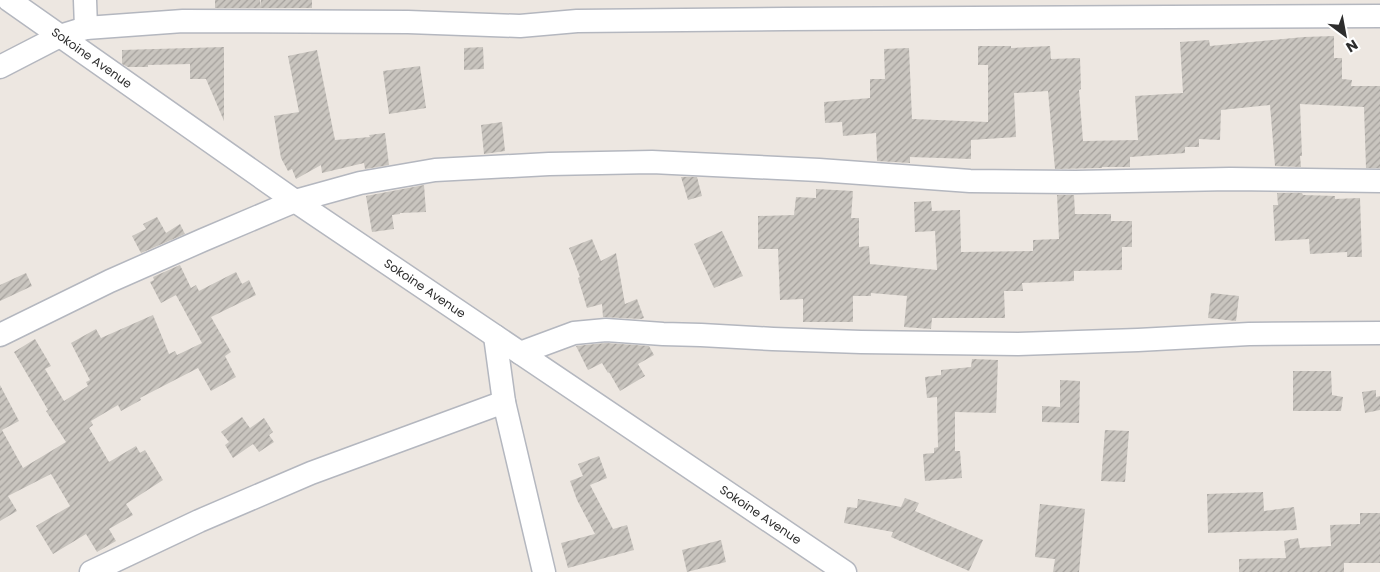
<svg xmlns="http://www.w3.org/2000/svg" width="1380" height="572" font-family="Poppins,sans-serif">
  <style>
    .building { fill: url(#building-hatch) }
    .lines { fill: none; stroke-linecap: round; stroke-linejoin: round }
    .minor-casing { stroke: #b4b7bf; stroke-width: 25 }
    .minor { stroke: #fff; stroke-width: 22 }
    .labels { text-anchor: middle; stroke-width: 4.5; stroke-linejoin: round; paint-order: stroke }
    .street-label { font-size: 12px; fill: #2d2d2d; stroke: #fff }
  </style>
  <defs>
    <pattern id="building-hatch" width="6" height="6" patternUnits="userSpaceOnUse" patternTransform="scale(1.25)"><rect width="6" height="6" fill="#c9c5bf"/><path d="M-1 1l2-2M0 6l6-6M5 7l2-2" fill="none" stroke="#a4a09c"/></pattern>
  </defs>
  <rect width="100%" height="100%" fill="#ede7e1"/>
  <g class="building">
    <path d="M 215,0 L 260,0 L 260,7 L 261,0 L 312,0 L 312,8 L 215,8 Z"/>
    <path d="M 1334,36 L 1334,58 L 1342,58 L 1342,79 L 1352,80 L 1351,86 L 1380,86 L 1380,168 L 1366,168 L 1364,107 L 1300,104 L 1302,156 L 1300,156 L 1301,167 L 1275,166 L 1270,105 L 1221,110 L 1220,140 L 1199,139 L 1199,147 L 1185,147 L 1185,153 L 1130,157 L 1130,167 L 1102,167 L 1102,168 L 1055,169 L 1048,91 L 1014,93 L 1016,137 L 971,140 L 971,159 L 910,157 L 910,163 L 877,161 L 876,133 L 843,136 L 842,122 L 825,123 L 824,102 L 870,98 L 870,79 L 885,79 L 884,49 L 909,48 L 912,119 L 988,122 L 988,65 L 978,65 L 978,46 L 1011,46 L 1011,48 L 1050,46 L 1051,59 L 1080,58 L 1081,89 L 1079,90 L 1083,141 L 1138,140 L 1135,96 L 1183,93 L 1180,42 L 1209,40 L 1210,46 L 1304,37 Z"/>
    <path d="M 224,47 L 224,121 L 206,79 L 190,79 L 190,64 L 148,65 L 148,67 L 128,67 L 122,64 L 122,50 Z"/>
    <path d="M 483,47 L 484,69 L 464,70 L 464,48 Z"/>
    <path d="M 317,50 L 335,140 L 370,137 L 369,135 L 385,133 L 389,165 L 365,169 L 364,163 L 322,173 L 321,165 L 296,179 L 292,169 L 288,171 L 281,158 L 274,116 L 299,112 L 288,56 Z"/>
    <path d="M 420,66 L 426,108 L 389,114 L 383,71 Z"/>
    <path d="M 502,122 L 505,151 L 484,154 L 481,125 Z"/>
    <path d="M 681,177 L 697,177 L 702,196 L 688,200 Z"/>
    <path d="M 424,185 L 426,212 L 400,213 L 400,214 L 392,215 L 394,229 L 372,232 L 366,196 Z"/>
    <path d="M 816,189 L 853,191 L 851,218 L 859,218 L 859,247 L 869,246 L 870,264 L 937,270 L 935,231 L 915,232 L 914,202 L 931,201 L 932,211 L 960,210 L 961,252 L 1033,251 L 1033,240 L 1059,239 L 1057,195 L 1074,195 L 1075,214 L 1111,214 L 1111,221 L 1132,221 L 1132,247 L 1122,247 L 1122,270 L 1074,271 L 1074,281 L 1022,283 L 1023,291 L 1004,291 L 1005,318 L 932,318 L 931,329 L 904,327 L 907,296 L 871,293 L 871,296 L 853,296 L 853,322 L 803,322 L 803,299 L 780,300 L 778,249 L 758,249 L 758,216 L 794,215 L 796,197 L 816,198 Z"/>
    <path d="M 1277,193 L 1302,193 L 1303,195 L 1335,196 L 1335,199 L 1360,198 L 1362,257 L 1347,257 L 1347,252 L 1310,254 L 1309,239 L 1275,241 L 1273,205 L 1278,205 Z"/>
    <path d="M 157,217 L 166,233 L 180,224 L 185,234 L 141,253 L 132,236 L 146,229 L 143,224 Z"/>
    <path d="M 722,231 L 743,276 L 714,288 L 694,244 Z"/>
    <path d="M 592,239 L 601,261 L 616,253 L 625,304 L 637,299 L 644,318 L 641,319 L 603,317 L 602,304 L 587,308 L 578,278 L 580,277 L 569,248 Z"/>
    <path d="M 180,265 L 191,288 L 196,285 L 199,291 L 236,272 L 242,284 L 249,280 L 256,295 L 211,317 L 231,352 L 225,356 L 236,377 L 211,391 L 198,368 L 140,398 L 141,400 L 121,411 L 118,405 L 91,421 L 93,425 L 89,428 L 109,462 L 136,446 L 140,453 L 145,450 L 163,480 L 126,504 L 133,515 L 109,529 L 116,541 L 97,552 L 86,534 L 53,554 L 36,526 L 70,506 L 51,474 L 8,496 L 17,511 L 0,521 L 0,385 L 19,421 L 2,430 L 23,468 L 66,442 L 46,411 L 48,410 L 14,352 L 35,339 L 51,366 L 45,369 L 64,401 L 88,386 L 86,382 L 90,380 L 71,343 L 96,329 L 101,338 L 153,315 L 169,354 L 175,351 L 177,355 L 202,343 L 176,295 L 161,303 L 150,282 L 154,280 L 153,277 Z"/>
    <path d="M 26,273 L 32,286 L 0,301 L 0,285 Z"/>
    <path d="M 1211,293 L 1239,296 L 1236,321 L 1208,318 Z"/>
    <path d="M 606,343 L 649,346 L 654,355 L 638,364 L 645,376 L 620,391 L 609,372 L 608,373 L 602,363 L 588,370 L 576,346 Z"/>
    <path d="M 972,359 L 998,360 L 996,413 L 955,412 L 955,451 L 960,451 L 962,478 L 925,481 L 923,454 L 934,453 L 934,448 L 938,447 L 937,397 L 927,398 L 925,377 L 941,375 L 941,370 L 971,367 Z"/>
    <path d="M 1293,371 L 1331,371 L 1332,395 L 1343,397 L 1341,411 L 1293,411 Z"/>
    <path d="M 1060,380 L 1080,381 L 1079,423 L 1042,422 L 1042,406 L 1060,407 Z"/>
    <path d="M 1376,390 L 1376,397 L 1380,396 L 1380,410 L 1365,413 L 1362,392 Z"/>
    <path d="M 242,417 L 250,428 L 264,418 L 273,432 L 269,435 L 274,442 L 259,452 L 253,444 L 233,458 L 225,445 L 229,442 L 221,432 Z"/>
    <path d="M 1105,430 L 1129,431 L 1125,482 L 1101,481 Z"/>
    <path d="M 599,456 L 607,478 L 590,485 L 613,529 L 627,525 L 634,550 L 568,568 L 561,543 L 595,534 L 577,500 L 570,481 L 583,476 L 578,464 Z"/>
    <path d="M 1263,492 L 1264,511 L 1294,507 L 1297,530 L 1208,533 L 1207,494 Z"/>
    <path d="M 905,498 L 919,503 L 915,511 L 983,540 L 969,571 L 891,537 L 893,532 L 844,523 L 847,507 L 857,508 L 858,499 L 901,507 Z"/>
    <path d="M 1040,504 L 1085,509 L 1079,572 L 1053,572 L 1055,559 L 1035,557 Z"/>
    <path d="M 1360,513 L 1380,513 L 1380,563 L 1344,563 L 1344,572 L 1239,572 L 1239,559 L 1286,558 L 1284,541 L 1298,538 L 1300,548 L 1331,546 L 1330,525 L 1360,524 Z"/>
    <path d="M 721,540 L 726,562 L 687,572 L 682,550 Z"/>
  </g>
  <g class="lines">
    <g class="minor-casing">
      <g id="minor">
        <path id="s1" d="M 9,0 L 295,201 L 845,572"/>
        <path d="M 85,0 L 86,28"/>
        <path d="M 0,67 L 60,36 L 86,28 L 183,21 L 408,22 L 520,26 L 577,21 L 785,19 L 1380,16"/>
        <path d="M 0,335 L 110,281 L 203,240 L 295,201 L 360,183 L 435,170 L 549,164 L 652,162 L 819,170 L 970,181 L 1076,182 L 1230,179 L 1380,181"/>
        <path d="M 495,336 L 504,402 L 544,572"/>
        <path d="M 520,353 L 574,333 L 606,330 L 663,334 L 701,335 L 773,339 L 861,342 L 1018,344 L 1138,340 L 1249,334 L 1380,333"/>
        <path d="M 91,572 L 199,521 L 311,473 L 504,402"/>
      </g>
    </g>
    <use href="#minor" class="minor"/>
  </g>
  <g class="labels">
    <g class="street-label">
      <text dy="4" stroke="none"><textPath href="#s1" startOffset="101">Sokoine Avenue</textPath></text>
      <text dy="4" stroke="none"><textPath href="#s1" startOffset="506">Sokoine Avenue</textPath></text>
      <text dy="4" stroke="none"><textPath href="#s1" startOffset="911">Sokoine Avenue</textPath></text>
    </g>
  </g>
  <g transform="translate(1345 35) rotate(148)" stroke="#ffffff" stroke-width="4" paint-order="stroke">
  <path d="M0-4L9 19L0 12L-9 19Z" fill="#2d2d2d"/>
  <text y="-8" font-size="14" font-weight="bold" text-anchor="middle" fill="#2d2d2d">N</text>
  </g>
</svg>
